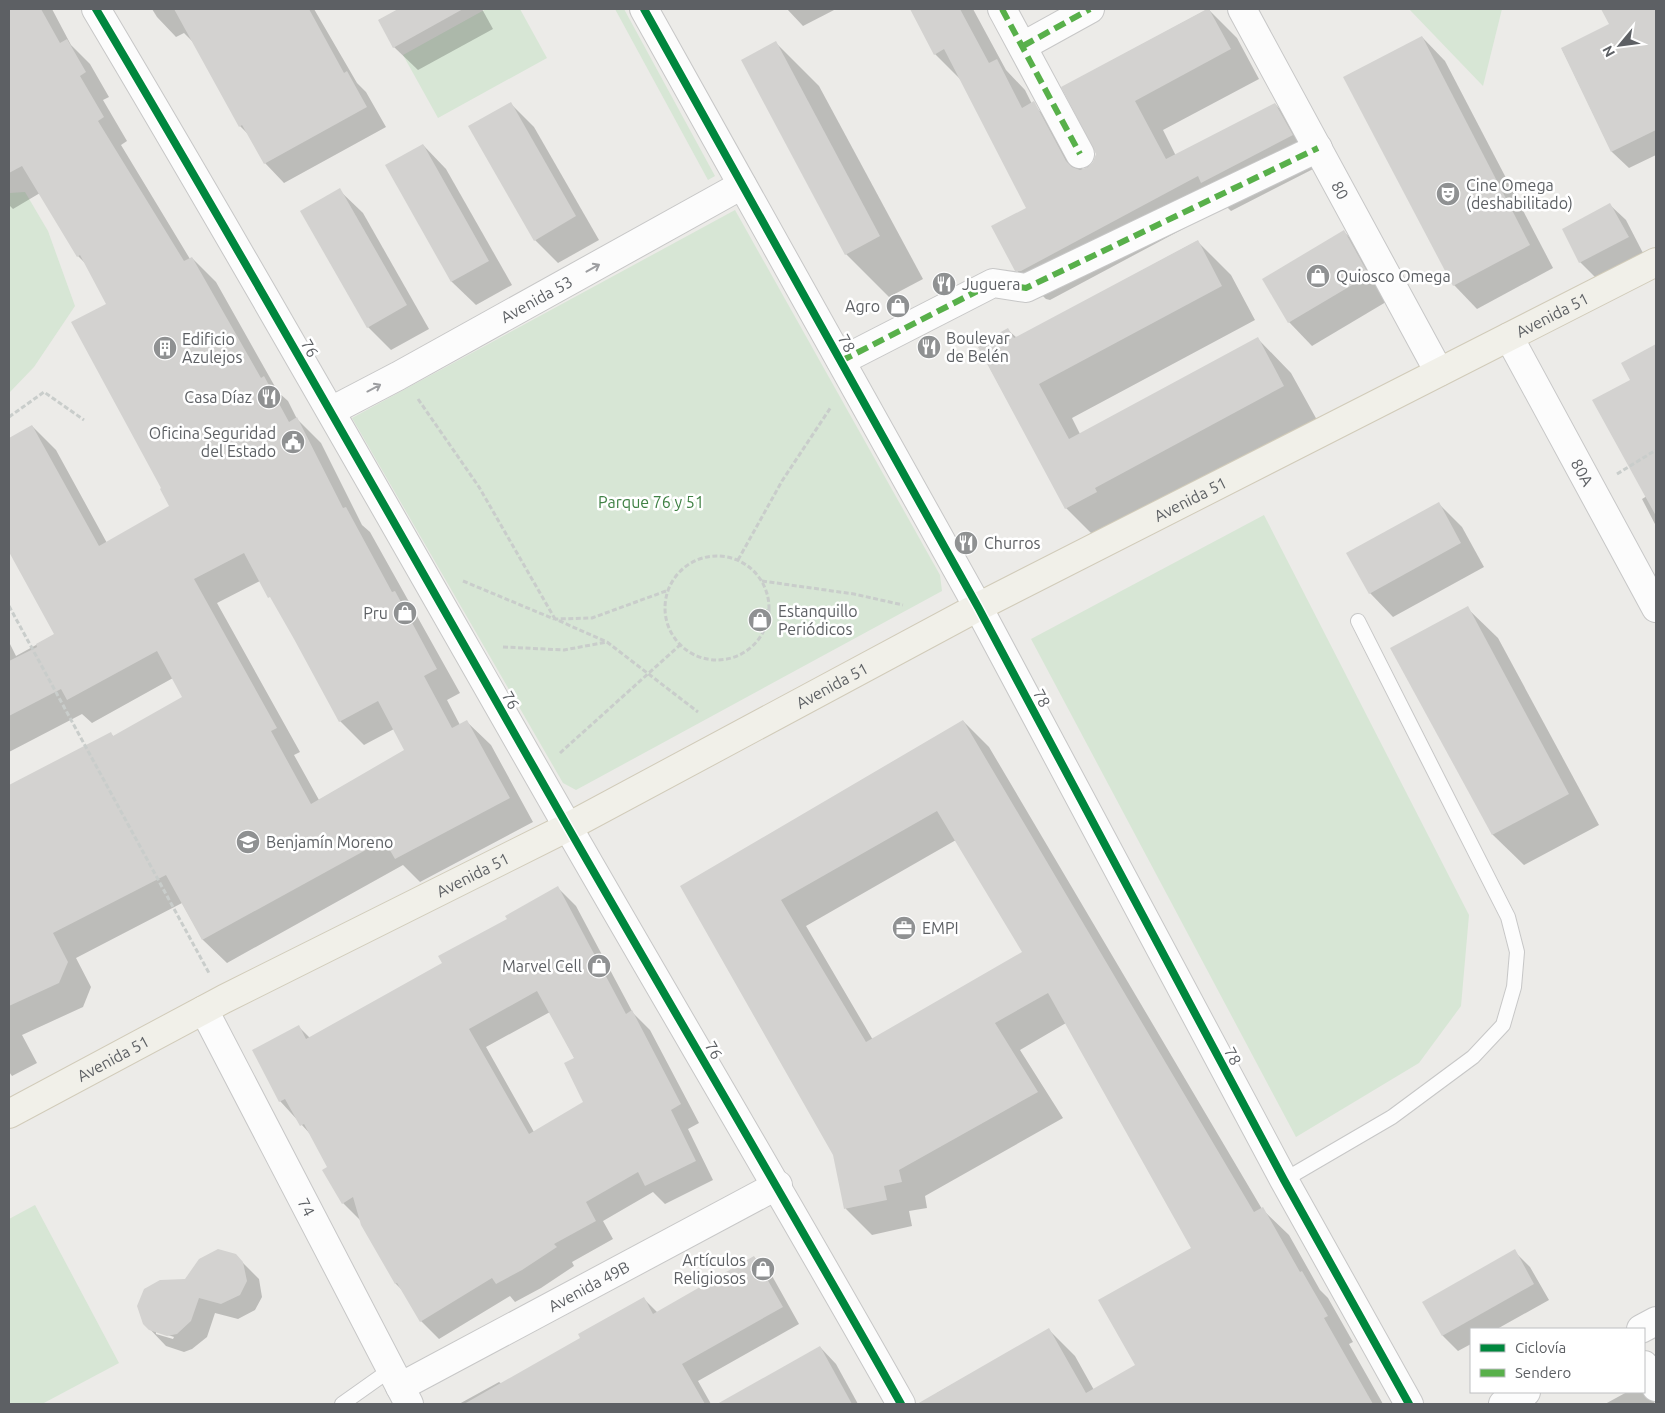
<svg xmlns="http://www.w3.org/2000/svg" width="1665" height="1413" font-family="Ubuntu,sans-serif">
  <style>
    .green { fill: #d7e6d5 }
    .shadow { fill: #0003; fill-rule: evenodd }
    .building { fill: #d3d2d0; fill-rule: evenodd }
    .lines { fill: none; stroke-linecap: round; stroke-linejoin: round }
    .service-casing { stroke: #c7c7c7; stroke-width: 16 }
    .minor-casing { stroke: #c7c7c7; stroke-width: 30 }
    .tertiary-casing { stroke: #c7c7c7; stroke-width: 30 }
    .primary-casing { stroke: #d1cbb9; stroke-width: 30 }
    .path { stroke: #c9cdcb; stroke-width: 3; stroke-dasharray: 5 2.5; stroke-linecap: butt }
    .service { stroke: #fcfcfc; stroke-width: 14 }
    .minor { stroke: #fcfcfc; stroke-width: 28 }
    .tertiary { stroke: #fcfcfc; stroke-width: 28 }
    .primary { stroke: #f1f0e9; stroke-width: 28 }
    .quiet { stroke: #58b04a; stroke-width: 6; stroke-dasharray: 12 6; stroke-linecap: butt }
    .cycleway-casing { stroke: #fff; stroke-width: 11 }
    .cycleway { stroke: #00873e; stroke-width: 8 }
    .oneway { stroke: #9d9ea1 }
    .labels { text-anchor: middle; stroke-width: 5; stroke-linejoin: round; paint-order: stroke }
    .poi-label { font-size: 16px; fill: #5d6064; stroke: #fff; text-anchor: start }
    .street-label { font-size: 16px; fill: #5d6064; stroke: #fff }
    .park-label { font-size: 16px; fill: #3f8144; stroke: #fff }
  </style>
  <rect width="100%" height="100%" fill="#ecebe8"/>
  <g class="green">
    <path d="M 486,9 L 520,9 L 547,58 L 438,118 L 403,55 Z"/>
    <path d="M 615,9 L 624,9 L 715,176 L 708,180 Z"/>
    <path d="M 1409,9 L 1502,9 L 1483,86 Z"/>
    <path d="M 25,192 L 48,231 L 75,306 L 34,367 L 9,393 L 9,193 Z"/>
    <path d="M 735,210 L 940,575 L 942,591 L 576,790 L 563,783 L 352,418 Z"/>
    <path d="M 1264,515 L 1469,915 L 1461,1006 L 1419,1063 L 1296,1137 L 1031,639 Z"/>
    <path d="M 35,1205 L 119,1363 L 42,1404 L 9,1404 L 9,1219 Z"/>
  </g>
  <g class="shadow">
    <path d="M 9,9 L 52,9 L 71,45 L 90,64 L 109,97 L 103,100 L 127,141 L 121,145 L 190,259 L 192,258 L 216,282 L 278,392 L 288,401 L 297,419 L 321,443 L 362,525 L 370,532 L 460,693 L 447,700 L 460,725 L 467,722 L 491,745 L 533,822 L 420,882 L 403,865 L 227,963 L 203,940 L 182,903 L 76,958 L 91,987 L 83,1007 L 22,1035 L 37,1063 L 12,1076 L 9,1072 L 9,834 L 41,817 L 111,734 L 114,737 L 184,698 L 173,678 L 92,723 L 82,714 L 9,752 L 9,642 L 16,656 L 56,634 L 9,549 L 9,468 L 17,463 L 9,449 L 9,439 L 32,426 L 56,450 L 107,543 L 171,507 L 163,488 L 108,304 L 87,265 L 78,256 L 40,193 L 13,209 L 9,205 ZM 260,581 L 275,603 L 340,721 L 364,745 L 394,729 L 406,751 L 319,800 L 294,755 L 300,752 L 217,603 Z"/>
    <path d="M 152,9 L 314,9 L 357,83 L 366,92 L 386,127 L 284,183 L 265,163 L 251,137 L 240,126 L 194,43 L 184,33 L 176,37 L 157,17 Z"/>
    <path d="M 400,9 L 482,9 L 493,29 L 418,70 L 394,47 L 379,20 Z"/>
    <path d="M 787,9 L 836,9 L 803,26 Z"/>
    <path d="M 911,9 L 973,9 L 1006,70 L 1025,90 L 1032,104 L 1063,132 L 1083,170 L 1095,162 L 1097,154 L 1063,87 L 1208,9 L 1237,38 L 1259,79 L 1163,130 L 1176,156 L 1275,104 L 1304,134 L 1321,165 L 1231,211 L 1226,206 L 1050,300 L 1046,299 L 1016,270 L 1028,208 L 961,80 L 935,54 Z"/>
    <path d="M 1602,9 L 1656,9 L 1656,155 L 1629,168 L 1612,152 L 1562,49 L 1611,25 Z"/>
    <path d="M 1422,37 L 1445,61 L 1553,268 L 1477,309 L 1454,285 Z"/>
    <path d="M 776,43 L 819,86 L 923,279 L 889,297 L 846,254 Z"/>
    <path d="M 510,103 L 534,127 L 599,240 L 558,263 L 535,240 Z"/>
    <path d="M 423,145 L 446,169 L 512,285 L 476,305 L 452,282 L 387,165 Z"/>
    <path d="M 339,190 L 363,213 L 429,329 L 391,350 L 368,327 Z"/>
    <path d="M 1610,205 L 1626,220 L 1643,253 L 1596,278 L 1580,262 Z"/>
    <path d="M 1344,232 L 1368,255 L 1391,299 L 1312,346 L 1289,322 Z"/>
    <path d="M 1197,241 L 1231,275 L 1255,320 L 1072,418 L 1080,434 L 1258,339 L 1291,373 L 1317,420 L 1100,542 L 1066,508 L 978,346 L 1008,330 L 1017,338 Z"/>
    <path d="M 1656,345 L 1656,526 L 1642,499 L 1647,496 L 1632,380 L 1623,364 Z"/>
    <path d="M 1438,503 L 1462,527 L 1484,567 L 1393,617 L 1370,593 Z"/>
    <path d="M 1467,608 L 1498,638 L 1599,825 L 1524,865 L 1493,835 L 1392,648 Z"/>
    <path d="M 963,721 L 989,747 L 1262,1209 L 1289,1235 L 1320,1290 L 1328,1298 L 1353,1342 L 1349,1344 L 1383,1404 L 944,1404 L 937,1393 L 1049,1330 L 1075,1356 L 1094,1390 L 1137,1366 L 1193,1248 L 1066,1023 L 1020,1050 L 1063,1118 L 925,1196 L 927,1208 L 909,1211 L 912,1226 L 872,1235 L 846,1209 L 834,1155 L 682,886 ZM 956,840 L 1024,953 L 873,1040 L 806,926 Z"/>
    <path d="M 558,888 L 576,906 L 633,1013 L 650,1030 L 699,1123 L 688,1129 L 713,1180 L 665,1204 L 653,1192 L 603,1221 L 613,1239 L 572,1262 L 574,1266 L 541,1288 L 515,1302 L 510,1296 L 439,1339 L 421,1321 L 404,1292 L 396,1284 L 361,1221 L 343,1203 L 329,1167 L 312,1136 L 280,1101 L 299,1027 L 310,1038 L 444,963 ZM 550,1012 L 575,1059 L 585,1103 L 534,1132 L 486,1047 Z"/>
    <path d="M 218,1250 L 235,1255 L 259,1279 L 262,1297 L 255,1310 L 238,1319 L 215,1313 L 207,1337 L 192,1349 L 184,1352 L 166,1346 L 144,1323 L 185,1280 L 200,1260 ZM 156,1331 L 174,1337 L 173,1339 L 156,1334 Z"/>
    <path d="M 1514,1251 L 1530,1267 L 1549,1300 L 1497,1329 L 1471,1329 L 1471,1344 L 1458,1351 L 1443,1336 L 1424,1302 Z"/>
    <path d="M 754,1257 L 771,1274 L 799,1324 L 698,1381 L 711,1404 L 459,1404 L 499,1382 L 502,1384 L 582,1338 L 644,1299 L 658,1313 Z"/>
    <path d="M 820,1347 L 836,1364 L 858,1404 L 719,1404 Z"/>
    <path d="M 1627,1392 L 1642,1392 L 1656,1404 L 1605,1404 Z"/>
  </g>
  <g class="building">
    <path d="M 9,9 L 41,9 L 60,43 L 67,39 L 86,72 L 80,76 L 104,117 L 98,121 L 184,261 L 192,257 L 261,378 L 264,376 L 289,422 L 297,417 L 343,508 L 346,507 L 392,592 L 395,591 L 437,669 L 424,676 L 452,728 L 467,720 L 510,798 L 395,859 L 384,840 L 202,940 L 166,875 L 53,933 L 68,962 L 59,983 L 9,1006 L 9,785 L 111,732 L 113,736 L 182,697 L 157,651 L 67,700 L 61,689 L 9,716 L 9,661 L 37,647 L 36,644 L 54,634 L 9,552 L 9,438 L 32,425 L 99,546 L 169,506 L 160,489 L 161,488 L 71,322 L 106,304 L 80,255 L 77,257 L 22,166 L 9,173 ZM 244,553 L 268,598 L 270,597 L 294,639 L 339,722 L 378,701 L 404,750 L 311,804 L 271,731 L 277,728 L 194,579 Z"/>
    <path d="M 174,9 L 309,9 L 344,73 L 347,71 L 367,107 L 264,164 L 242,125 L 239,127 Z"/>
    <path d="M 398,9 L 463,9 L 393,48 L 378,20 Z"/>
    <path d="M 910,9 L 960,9 L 989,63 L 997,59 L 1022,108 L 1034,101 L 1066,161 L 1072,167 L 1080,170 L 1088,167 L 1093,162 L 1096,154 L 1061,87 L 1207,9 L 1209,9 L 1231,49 L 1135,101 L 1166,159 L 1275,103 L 1293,135 L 1201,183 L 1198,176 L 1021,271 L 1015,271 L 991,226 L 1026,208 L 944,49 L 934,55 Z"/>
    <path d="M 1601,9 L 1656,9 L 1656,130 L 1611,152 L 1561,48 L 1609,24 Z"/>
    <path d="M 1422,36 L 1530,245 L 1453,286 L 1343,77 Z"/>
    <path d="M 776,41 L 880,236 L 845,255 L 741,60 Z"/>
    <path d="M 511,102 L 576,216 L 534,241 L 468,126 Z"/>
    <path d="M 423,144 L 489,261 L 451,282 L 385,165 Z"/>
    <path d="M 340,188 L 407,305 L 367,328 L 300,211 Z"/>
    <path d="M 1610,203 L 1629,237 L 1579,263 L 1562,229 Z"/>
    <path d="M 1344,230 L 1369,275 L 1288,323 L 1262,279 Z"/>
    <path d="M 1198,240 L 1222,286 L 1039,384 L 1069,439 L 1258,337 L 1284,386 L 1095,488 L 1097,492 L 1065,509 L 977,345 L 1008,328 L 1014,338 Z"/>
    <path d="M 1656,344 L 1656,516 L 1592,400 L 1630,380 L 1621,363 Z"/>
    <path d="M 1439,502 L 1461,543 L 1369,594 L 1346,553 Z"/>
    <path d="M 1468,606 L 1569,794 L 1492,835 L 1390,648 Z"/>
    <path d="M 963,720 L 1254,1212 L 1263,1207 L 1300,1272 L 1302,1271 L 1328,1316 L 1324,1318 L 1373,1404 L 917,1404 L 1049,1328 L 1086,1393 L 1135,1365 L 1098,1300 L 1191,1248 L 1048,993 L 995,1023 L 1038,1092 L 899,1170 L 902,1182 L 884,1186 L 887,1200 L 844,1209 L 833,1155 L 680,886 ZM 937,811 L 1022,952 L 866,1042 L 781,900 Z"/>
    <path d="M 558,886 L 626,1014 L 632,1010 L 681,1104 L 671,1110 L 696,1161 L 645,1186 L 638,1172 L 586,1202 L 596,1221 L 554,1244 L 557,1247 L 522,1270 L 496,1284 L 492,1278 L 420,1322 L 397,1283 L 395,1284 L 361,1225 L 353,1197 L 342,1204 L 322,1170 L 327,1167 L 304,1124 L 300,1126 L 285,1099 L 279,1102 L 252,1050 L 299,1025 L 306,1039 L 442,963 L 438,956 L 507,919 L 505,916 ZM 537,991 L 574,1058 L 564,1063 L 583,1102 L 529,1134 L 469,1029 Z"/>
    <path d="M 218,1249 L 236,1254 L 243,1262 L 247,1281 L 240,1295 L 221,1304 L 199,1298 L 191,1321 L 177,1334 L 167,1336 L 149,1330 L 143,1324 L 137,1306 L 144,1289 L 160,1280 L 185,1279 L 199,1259 Z"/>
    <path d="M 1515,1249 L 1534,1284 L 1442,1336 L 1422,1302 Z"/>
    <path d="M 754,1256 L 783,1307 L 682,1364 L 705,1404 L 464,1404 L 580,1338 L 578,1334 L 644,1297 L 653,1314 Z"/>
    <path d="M 820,1346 L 852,1404 L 717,1404 Z"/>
  </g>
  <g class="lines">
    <g class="service-casing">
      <g id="service">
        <path d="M 1284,1180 L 1392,1117 L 1473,1057 L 1503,1025 L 1514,987 L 1517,952 L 1508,917 L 1358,621"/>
        <path d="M 342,1404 L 390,1370"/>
      </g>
    </g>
    <g class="minor-casing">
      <g id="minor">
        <path d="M 644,9 L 978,607 L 1284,1180 L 1409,1404"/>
        <path d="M 1002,9 L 1080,154"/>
        <path id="s1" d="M 1242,9 L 1439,372"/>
        <path d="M 1023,46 L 1090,9"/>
        <path id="s2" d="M 1509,337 L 1656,608"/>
        <path d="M 841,361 L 993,283 L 1026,288 L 1318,148"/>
        <path id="s3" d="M 331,411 L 398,376 L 742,185"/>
        <path id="s4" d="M 204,1010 L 409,1404"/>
        <path d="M 1641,1329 L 1656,1321"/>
        <path d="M 1644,1365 L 1656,1387"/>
        <path id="s5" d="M 400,1387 L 778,1185"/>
        <path d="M 1503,1404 L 1526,1392"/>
      </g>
    </g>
    <g class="tertiary-casing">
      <path id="tertiary" d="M 96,9 C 256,278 410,551 565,822 C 677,1017 791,1209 901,1404"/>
    </g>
    <g class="primary-casing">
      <g id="primary">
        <path id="s6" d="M 9,1114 L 224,999 L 568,827 L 978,607 L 1656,262"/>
      </g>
    </g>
    <g class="path">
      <path d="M 418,399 L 479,487 L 555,619"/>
      <path d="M 9,417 L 44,392 L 84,420"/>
      <path d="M 1617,474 L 1656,450"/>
      <circle cx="717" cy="608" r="52"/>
      <path d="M 738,560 L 782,481 L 831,407"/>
      <path d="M 463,581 L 554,619"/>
      <path d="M 762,581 L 854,594 L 903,605"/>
      <path d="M 666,591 L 592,618 L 555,619 L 607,642 L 698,712"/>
      <path d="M 9,606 L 209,973"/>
      <path d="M 503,647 L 564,650 L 607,642"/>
      <path d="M 560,753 L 680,645"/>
    </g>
    <use href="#service" class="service"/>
    <use href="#minor" class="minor"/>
    <use href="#tertiary" class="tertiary"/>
    <use href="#primary" class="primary"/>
    <g class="quiet">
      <path d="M 1002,9 L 1080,154"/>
      <path d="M 1023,46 L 1090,9"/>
      <path d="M 841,361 L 993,283 L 1026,288 L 1318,148"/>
    </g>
    <g class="cycleway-casing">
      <g id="cycleway">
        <path d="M 96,9 C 256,278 410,551 565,822 C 677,1017 791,1209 901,1404"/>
        <path d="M 644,9 L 978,607 L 1284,1180 L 1409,1404"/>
      </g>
    </g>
    <use href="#cycleway" class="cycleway"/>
  </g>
  <defs><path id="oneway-shaft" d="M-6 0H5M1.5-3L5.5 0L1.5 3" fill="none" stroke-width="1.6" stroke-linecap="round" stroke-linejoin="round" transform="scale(1.25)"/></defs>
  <g class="oneway">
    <use href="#oneway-shaft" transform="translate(593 268) rotate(-29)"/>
    <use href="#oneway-shaft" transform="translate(374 388) rotate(-28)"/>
  </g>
  <defs>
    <g id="theatre-disc" transform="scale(1.25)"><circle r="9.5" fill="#8f9192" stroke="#fff"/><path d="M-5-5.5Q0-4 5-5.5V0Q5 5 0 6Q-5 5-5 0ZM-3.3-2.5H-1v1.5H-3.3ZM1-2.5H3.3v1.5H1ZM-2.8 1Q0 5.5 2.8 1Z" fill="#fff"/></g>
    <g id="shop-disc" transform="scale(1.25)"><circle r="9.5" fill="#8f9192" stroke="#fff"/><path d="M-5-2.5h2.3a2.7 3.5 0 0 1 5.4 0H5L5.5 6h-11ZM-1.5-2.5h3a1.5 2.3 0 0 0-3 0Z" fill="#fff"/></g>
    <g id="restaurant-disc" transform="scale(1.25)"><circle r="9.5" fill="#8f9192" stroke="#fff"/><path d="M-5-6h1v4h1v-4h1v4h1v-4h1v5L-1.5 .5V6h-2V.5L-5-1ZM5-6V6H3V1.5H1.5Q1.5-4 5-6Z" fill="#fff"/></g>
    <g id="building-disc" transform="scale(1.25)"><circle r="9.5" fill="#8f9192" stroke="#fff"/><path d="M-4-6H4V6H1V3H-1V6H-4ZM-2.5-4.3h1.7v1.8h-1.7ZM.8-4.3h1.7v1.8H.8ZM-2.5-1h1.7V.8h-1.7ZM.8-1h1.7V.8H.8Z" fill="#fff"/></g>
    <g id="civic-disc" transform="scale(1.25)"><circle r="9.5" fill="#8f9192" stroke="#fff"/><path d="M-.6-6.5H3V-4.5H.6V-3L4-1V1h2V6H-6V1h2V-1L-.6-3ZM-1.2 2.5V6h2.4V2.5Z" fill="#fff"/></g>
    <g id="school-disc" transform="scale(1.25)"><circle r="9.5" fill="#8f9192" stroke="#fff"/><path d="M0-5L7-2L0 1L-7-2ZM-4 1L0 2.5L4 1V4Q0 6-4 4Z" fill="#fff"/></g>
    <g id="office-disc" transform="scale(1.25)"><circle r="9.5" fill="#8f9192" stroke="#fff"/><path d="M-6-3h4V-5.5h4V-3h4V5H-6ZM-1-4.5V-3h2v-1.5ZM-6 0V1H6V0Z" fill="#fff"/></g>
  </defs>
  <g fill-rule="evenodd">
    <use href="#theatre-disc" x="1448" y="194"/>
    <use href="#shop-disc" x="1318" y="276"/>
    <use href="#restaurant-disc" x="944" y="284"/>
    <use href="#shop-disc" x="898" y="306"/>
    <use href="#restaurant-disc" x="929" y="347"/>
    <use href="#building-disc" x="165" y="348"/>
    <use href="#restaurant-disc" x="269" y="397"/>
    <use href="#civic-disc" x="293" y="442"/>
    <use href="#restaurant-disc" x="966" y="543"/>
    <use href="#shop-disc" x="405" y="613"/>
    <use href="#shop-disc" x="760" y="620"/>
    <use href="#school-disc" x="248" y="842"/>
    <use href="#office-disc" x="904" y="928"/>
    <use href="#shop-disc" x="599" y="966"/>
    <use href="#shop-disc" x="763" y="1269"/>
  </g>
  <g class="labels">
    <g class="poi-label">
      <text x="1466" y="191">Cine Omega<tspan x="1466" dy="18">(deshabilitado)</tspan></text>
      <text x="1336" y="282">Quiosco Omega</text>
      <text x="962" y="290">Juguera</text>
      <text x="880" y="312" text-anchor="end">Agro</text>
      <text x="946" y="344">Boulevar<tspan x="946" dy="18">de Belén</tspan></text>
      <text x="182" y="345">Edificio<tspan x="182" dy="18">Azulejos</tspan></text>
      <text x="252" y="403" text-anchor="end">Casa Díaz</text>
      <text x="276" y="439" text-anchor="end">Oficina Seguridad<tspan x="276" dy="18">del Estado</tspan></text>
      <text x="984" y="549">Churros</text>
      <text x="778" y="617">Estanquillo<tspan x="778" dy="18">Periódicos</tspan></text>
      <text x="388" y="619" text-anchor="end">Pru</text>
      <text x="266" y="848">Benjamín Moreno</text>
      <text x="922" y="934">EMPI</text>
      <text x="582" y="972" text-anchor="end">Marvel Cell</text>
      <text x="746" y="1266" text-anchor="end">Artículos<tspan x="746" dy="18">Religiosos</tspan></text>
    </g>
    <g class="street-label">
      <text dy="6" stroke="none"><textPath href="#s1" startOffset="206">80</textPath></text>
      <text dy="6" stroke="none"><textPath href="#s3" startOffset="234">Avenida 53</textPath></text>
      <text dy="6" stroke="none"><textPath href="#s6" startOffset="1738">Avenida 51</textPath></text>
      <text transform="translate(847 343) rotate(61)" y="6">78</text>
      <text transform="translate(310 348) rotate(60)" y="6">76</text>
      <text dy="6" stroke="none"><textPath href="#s2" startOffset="154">80A</textPath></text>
      <text dy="6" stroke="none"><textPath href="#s6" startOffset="1332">Avenida 51</textPath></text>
      <text dy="6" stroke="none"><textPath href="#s6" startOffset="928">Avenida 51</textPath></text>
      <text transform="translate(1042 698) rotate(62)" y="6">78</text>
      <text transform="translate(511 700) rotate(60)" y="6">76</text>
      <text dy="6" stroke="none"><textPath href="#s6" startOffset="522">Avenida 51</textPath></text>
      <text transform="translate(714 1050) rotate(60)" y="6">76</text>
      <text transform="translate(1233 1056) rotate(62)" y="6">78</text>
      <text dy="6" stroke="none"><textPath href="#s6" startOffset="118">Avenida 51</textPath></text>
      <text dy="6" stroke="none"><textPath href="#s4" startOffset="222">74</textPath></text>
      <text dy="6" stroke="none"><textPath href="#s5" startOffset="214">Avenida 49B</textPath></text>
    </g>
    <g class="park-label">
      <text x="651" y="508">Parque 76 y 51</text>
    </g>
  </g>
  <rect width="1665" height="1413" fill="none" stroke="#5d6064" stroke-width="20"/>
  <rect x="1470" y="1328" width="175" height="65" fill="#ffffff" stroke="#bebfc1"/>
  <rect x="1480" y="1344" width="25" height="8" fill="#00873e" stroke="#bebfc1"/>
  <text x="1515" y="1353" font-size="15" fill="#5d6064">Ciclovía</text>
  <rect x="1480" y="1369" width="25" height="8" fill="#58b04a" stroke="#bebfc1"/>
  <text x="1515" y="1378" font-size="15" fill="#5d6064">Sendero</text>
  <g transform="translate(1620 45) rotate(241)" stroke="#ffffff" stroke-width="4" paint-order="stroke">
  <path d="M0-4L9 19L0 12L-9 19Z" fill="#5d6064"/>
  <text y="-8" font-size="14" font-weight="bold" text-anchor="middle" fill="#5d6064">N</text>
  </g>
</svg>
